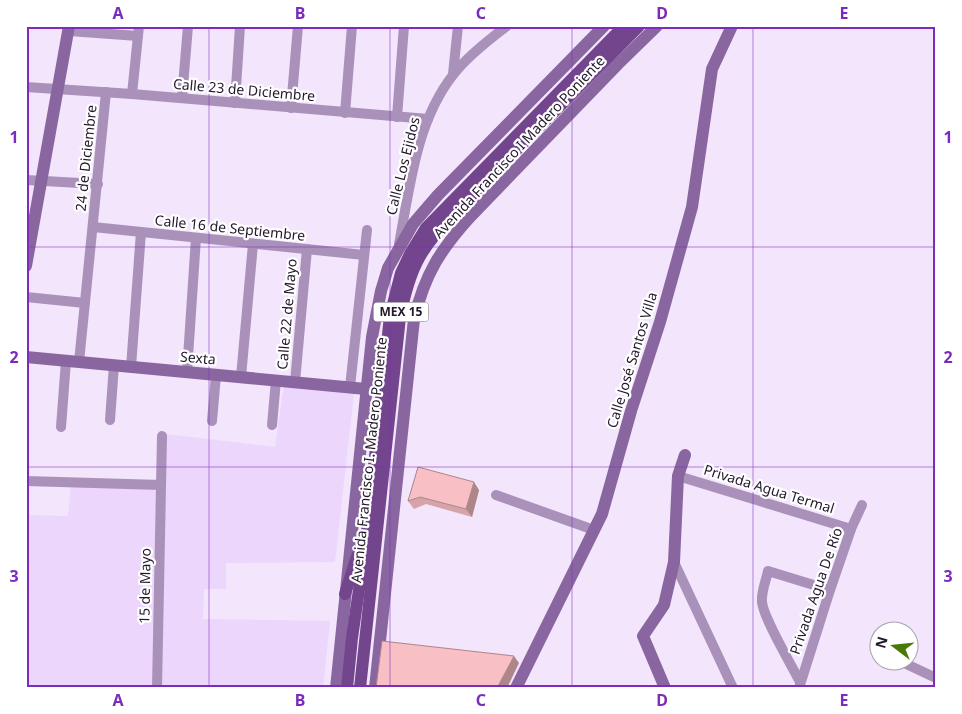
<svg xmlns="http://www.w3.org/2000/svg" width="962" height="714" font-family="'Noto Sans',sans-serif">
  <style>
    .built { fill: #ecd6fb }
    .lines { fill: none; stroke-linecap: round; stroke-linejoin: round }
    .street { stroke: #aa91ba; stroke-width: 10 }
    .secondary { stroke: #8a66a0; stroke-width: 12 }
    .primary { stroke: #73458d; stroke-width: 12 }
    .wall { fill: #d5a4a9 }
    .shaded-wall { fill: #ae868a }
    .building { fill: #f8bfc5; stroke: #ae868a }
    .grid { fill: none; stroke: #7b2cbf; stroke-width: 1; stroke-opacity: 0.55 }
    .labels { text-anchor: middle; stroke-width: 4.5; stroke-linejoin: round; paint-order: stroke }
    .shield { fill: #fff; stroke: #655d6b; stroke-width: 1 }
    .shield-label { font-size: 12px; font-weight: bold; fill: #23172b }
    .street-label { font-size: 14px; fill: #23172b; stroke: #fff }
    .neatline { fill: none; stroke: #7b2cbf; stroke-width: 2 }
    .grid-label { font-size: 16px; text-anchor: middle; font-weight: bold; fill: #7b2cbf }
  </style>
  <rect width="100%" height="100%" fill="#f2e5fc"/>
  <path class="built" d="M 284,385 L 354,393 L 335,562 L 226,563 L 226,589 L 204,589 L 203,619 L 330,621 L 323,688 L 26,688 L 26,515 L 68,516 L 71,485 L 165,489 L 166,434 L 275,447 Z"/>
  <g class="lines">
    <g class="street">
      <path d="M 69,31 L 138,36"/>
      <path d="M 453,74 L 458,26"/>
      <path d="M 26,87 L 132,94 L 428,119"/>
      <path d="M 132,94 L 139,26"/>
      <path d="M 182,98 L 188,26"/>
      <path d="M 235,103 L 240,26"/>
      <path d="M 291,108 L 298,26"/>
      <path d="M 345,113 L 352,26"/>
      <path d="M 397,117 L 404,26"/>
      <path d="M 26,180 L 98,184"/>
      <path d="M 93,227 L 364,255"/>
      <path d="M 399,244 C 410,187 416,122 453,75 C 465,59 491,38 507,26"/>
      <path d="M 26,297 L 85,303"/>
      <path d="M 79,362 L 106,92"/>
      <path d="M 131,367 L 141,232"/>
      <path d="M 187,372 L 196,238"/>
      <path d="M 241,377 L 253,244"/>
      <path d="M 295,382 L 307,249"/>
      <path d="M 350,387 L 367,230"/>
      <path d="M 110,420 L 114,365"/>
      <path d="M 212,421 L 216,375"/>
      <path d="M 272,425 L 276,380"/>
      <path d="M 61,427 L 66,361"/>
      <path d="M 678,476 L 851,529"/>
      <path d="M 26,481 L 161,485"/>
      <path d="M 496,495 L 594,530"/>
      <path d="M 674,562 L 733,688"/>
      <path d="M 902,662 L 936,678"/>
      <path d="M 800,682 C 792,666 763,617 762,602 C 761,592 766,581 768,571 L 830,590"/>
      <path d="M 157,688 L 162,436"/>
      <path d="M 799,688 L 830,590 L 851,529 L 862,505"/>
    </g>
    <g class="secondary">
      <path d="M 26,266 L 69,26"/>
      <path d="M 26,357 L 366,389"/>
      <path d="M 336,688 L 372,337 L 381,291 L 388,268 L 413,224 L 438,195 L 604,26"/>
      <path d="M 375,688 L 414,319 C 425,274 440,250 471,216 L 618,64 L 657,26"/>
      <path d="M 516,688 L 602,514 L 631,411 L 660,322 L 692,207 L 712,69 L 732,26"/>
      <path d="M 665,688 L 643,636 L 664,605 L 674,562 L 678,476 L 685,455"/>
    </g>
    <g class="primary">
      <path d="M 345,594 L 357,556"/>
      <path d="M 347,688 L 352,638 L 366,541 L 390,316 L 401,273 L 410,254 L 426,228 L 624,26"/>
      <path d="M 360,688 L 400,317 C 404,297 409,276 419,258 C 429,240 444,224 458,209 L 639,26"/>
    </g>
  </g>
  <path class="wall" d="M 418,467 L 479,490 L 472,517 L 426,504 L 414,509 L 408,501 Z"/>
  <g class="shaded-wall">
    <path d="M 474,482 L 479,490 L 472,517 L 466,509 Z"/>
    <path d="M 514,656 L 519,663 L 507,688 L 497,688 Z"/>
  </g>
  <g class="building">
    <path d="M 418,467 L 474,482 L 466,509 L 420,497 L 408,501 Z"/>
    <path d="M 382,641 L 514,656 L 497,688 L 376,688 Z"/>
  </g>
  <path class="grid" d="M 209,26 L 209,688M 390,26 L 390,688M 572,26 L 572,688M 753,26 L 753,688M 26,247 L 936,247M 26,467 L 936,467"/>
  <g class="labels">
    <rect class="shield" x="373.5" y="302.5" width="55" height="19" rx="4"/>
    <g class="shield-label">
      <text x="401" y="316">MEX 15</text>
    </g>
    <g class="street-label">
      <text transform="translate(244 90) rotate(5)" y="5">Calle 23 de Diciembre</text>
      <text transform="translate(519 147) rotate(-47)" y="5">Avenida Francisco I Madero Poniente</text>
      <text transform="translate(86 158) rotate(-84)" y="5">24 de Diciembre</text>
      <text transform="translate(403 166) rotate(-76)" y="5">Calle Los Ejidos</text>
      <text transform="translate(230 228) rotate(6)" y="5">Calle 16 de Septiembre</text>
      <text transform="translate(287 314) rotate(-85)" y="5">Calle 22 de Mayo</text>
      <text transform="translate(198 358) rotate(5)" y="5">Sexta</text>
      <text transform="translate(632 360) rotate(-73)" y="5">Calle José Santos Villa</text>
      <text transform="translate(369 460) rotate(-84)" y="5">Avenida Francisco I. Madero Poniente</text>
      <text transform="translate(769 489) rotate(17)" y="5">Privada Agua Termal</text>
      <text transform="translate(145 586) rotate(-89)" y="5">15 de Mayo</text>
      <text transform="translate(816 591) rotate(-71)" y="5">Privada Agua De Río</text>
    </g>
  </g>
  <rect width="962" height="714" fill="none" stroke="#ffffff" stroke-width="55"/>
  <g transform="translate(894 646) rotate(286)"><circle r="24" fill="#ffffff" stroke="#a7a2aa"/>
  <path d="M0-4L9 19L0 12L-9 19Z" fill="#4a7a03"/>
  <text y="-8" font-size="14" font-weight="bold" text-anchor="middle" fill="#23172b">N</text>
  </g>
  <rect x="28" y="28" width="906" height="658" class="neatline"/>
  <g class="grid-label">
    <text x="118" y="19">A</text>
    <text x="300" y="19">B</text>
    <text x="481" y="19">C</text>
    <text x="662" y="19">D</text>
    <text x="844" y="19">E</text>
    <text x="14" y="143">1</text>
    <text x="948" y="143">1</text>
    <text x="14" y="363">2</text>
    <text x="948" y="363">2</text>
    <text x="14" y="582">3</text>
    <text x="948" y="582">3</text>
    <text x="118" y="706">A</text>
    <text x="300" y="706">B</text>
    <text x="481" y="706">C</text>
    <text x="662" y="706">D</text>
    <text x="844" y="706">E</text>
  </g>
</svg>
